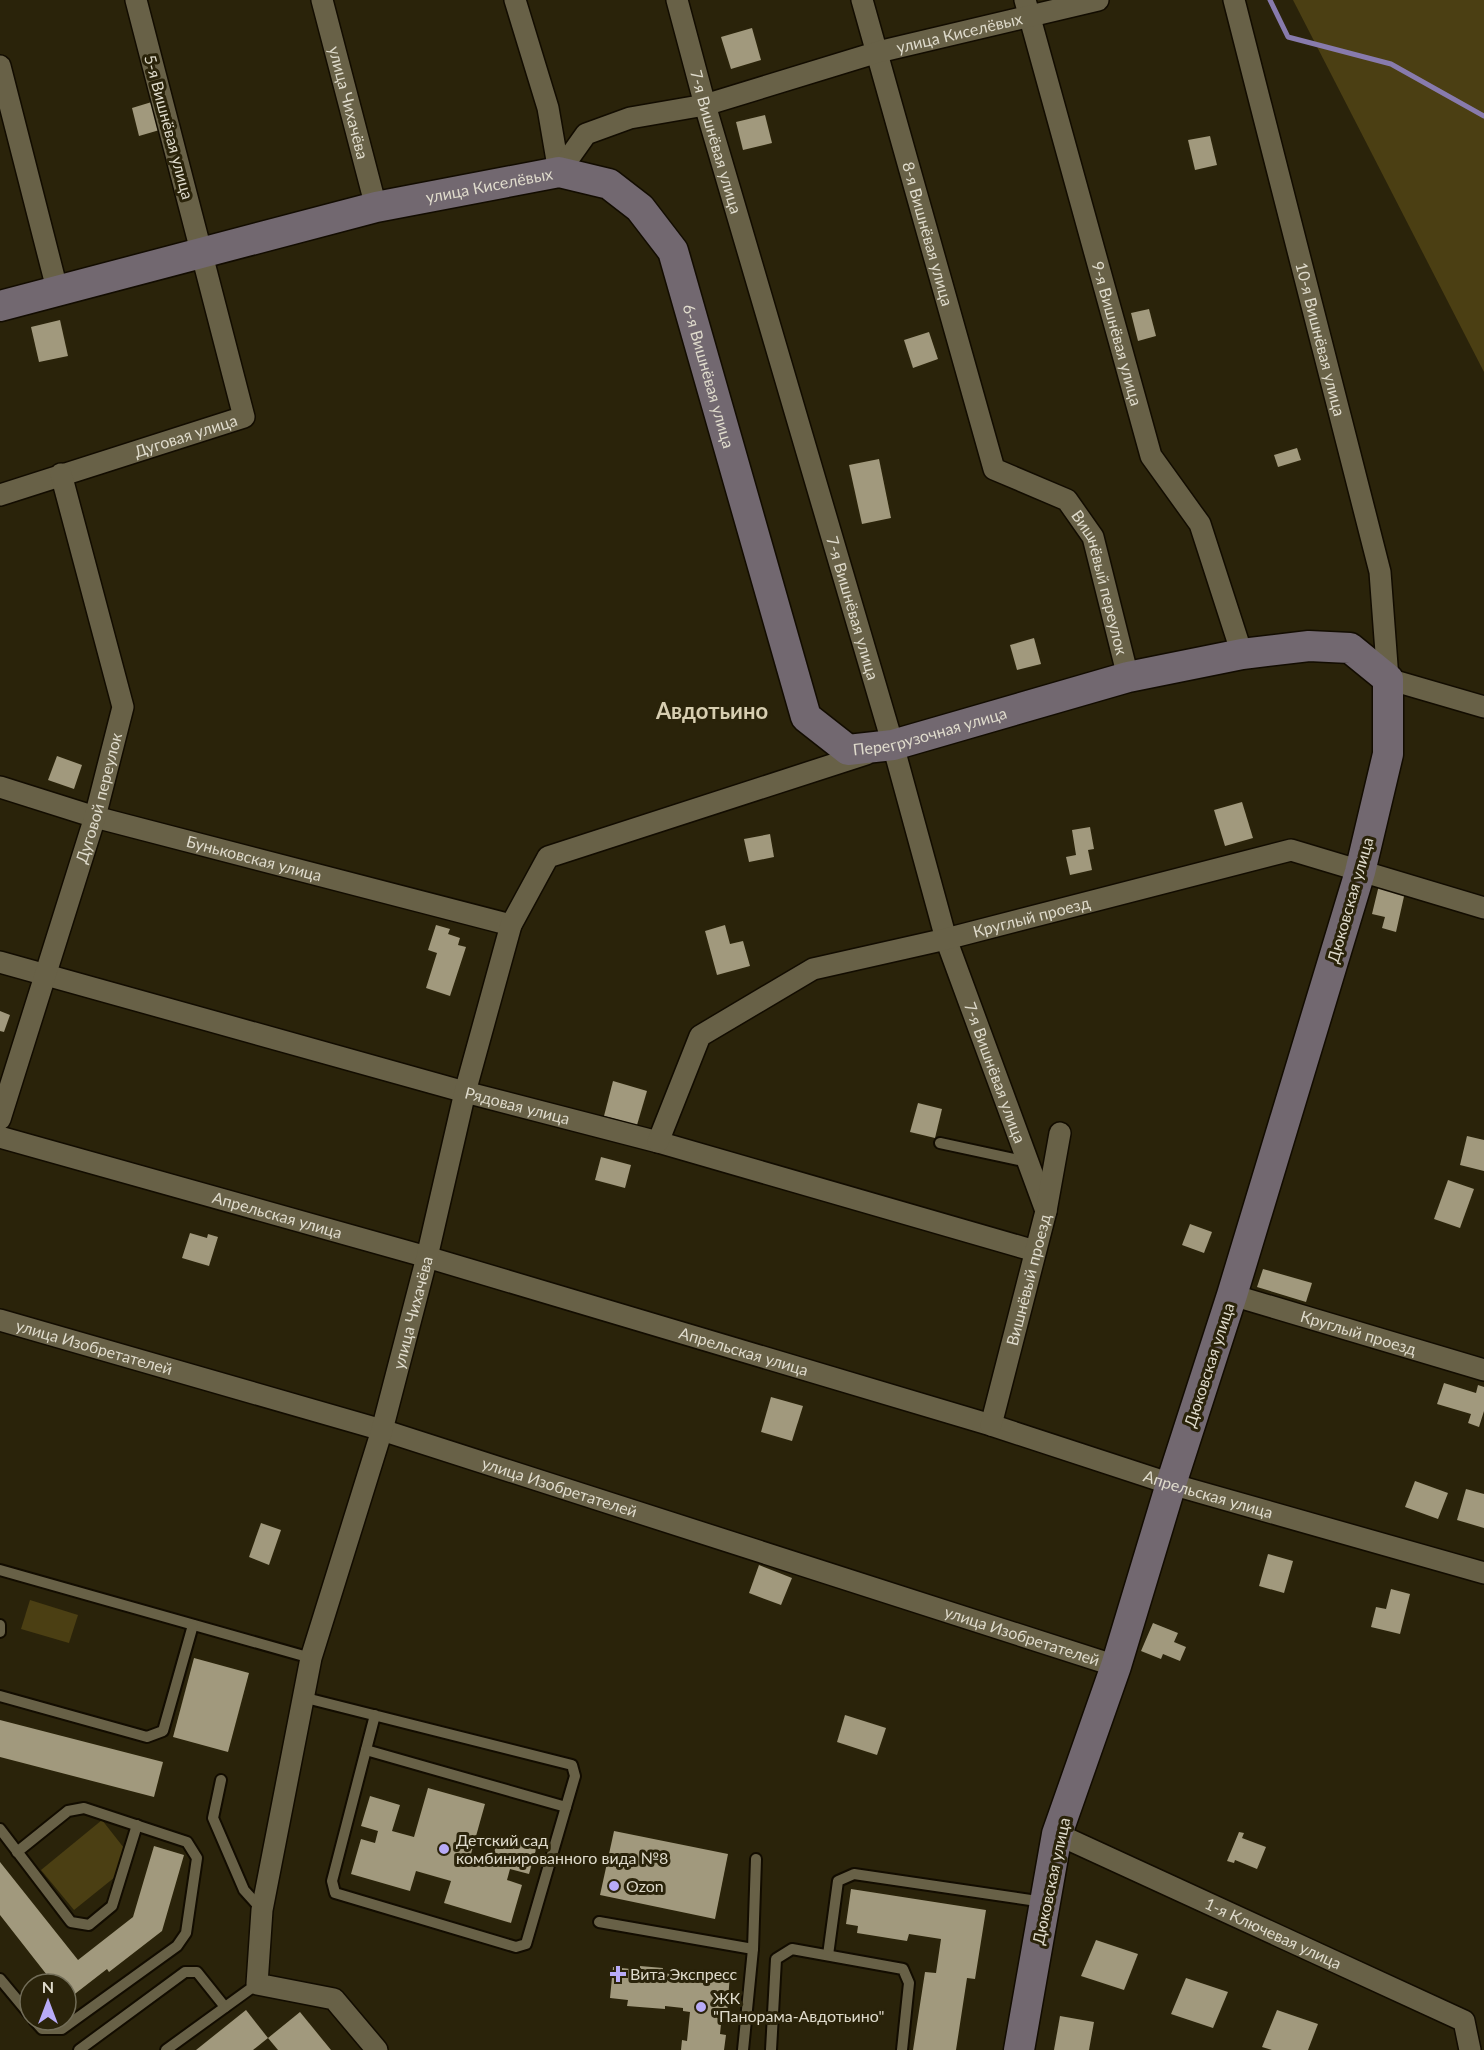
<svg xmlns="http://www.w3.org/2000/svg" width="1484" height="2050" font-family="Lato,sans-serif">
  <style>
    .green { fill: #4b3f13 }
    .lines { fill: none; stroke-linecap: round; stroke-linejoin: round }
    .stream { stroke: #887bad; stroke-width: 5 }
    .building { fill: #a1997d }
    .lane-casing { stroke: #120c00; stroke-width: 14 }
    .street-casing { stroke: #120c00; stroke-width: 24 }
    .secondary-casing { stroke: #120c00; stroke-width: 33 }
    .lane { stroke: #686147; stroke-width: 10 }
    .street { stroke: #686147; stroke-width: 21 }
    .secondary { stroke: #726870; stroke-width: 30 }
    .poi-dot { fill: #b8abf7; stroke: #2a230a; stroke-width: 2 }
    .labels { text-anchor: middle; stroke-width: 6; stroke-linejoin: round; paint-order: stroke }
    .street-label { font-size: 16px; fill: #dfdbcc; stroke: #2a230a }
    .poi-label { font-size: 16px; fill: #dfdbcc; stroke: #2a230a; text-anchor: start }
    .district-label { font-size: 22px; font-weight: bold; fill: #d7ceb1; stroke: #2a230a }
  </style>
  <rect width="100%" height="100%" fill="#2a230a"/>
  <g class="green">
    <path d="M 1293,0 L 1484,0 L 1484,372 Z"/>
    <path d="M 30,1600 L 78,1615 L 69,1643 L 21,1629 Z"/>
    <path d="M 102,1820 L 124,1848 L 120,1873 L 74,1910 L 41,1870 Z"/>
  </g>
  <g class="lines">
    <path class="stream" d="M 1270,0 L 1288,37 L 1391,64 L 1484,116"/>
  </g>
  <g class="building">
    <path d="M 752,28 L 761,60 L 731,69 L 721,37 Z"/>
    <path d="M 155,101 L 163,129 L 139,136 L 132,108 Z"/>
    <path d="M 765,115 L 772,143 L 743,150 L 736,122 Z"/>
    <path d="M 1210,136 L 1217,165 L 1195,170 L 1188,140 Z"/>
    <path d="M 1149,309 L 1156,336 L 1138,341 L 1131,313 Z"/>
    <path d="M 60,320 L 68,356 L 39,362 L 31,327 Z"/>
    <path d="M 929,332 L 938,359 L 913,368 L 904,340 Z"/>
    <path d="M 1297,448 L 1301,460 L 1278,467 L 1274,455 Z"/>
    <path d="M 879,459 L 891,518 L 862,524 L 849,465 Z"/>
    <path d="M 1034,638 L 1041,664 L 1017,670 L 1010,645 Z"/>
    <path d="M 57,756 L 82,765 L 74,789 L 48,780 Z"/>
    <path d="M 1242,802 L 1253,838 L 1225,846 L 1214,810 Z"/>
    <path d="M 1090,827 L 1094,849 L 1088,850 L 1092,870 L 1070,875 L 1066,857 L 1076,855 L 1072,830 Z"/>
    <path d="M 770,834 L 774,857 L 749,862 L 744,839 Z"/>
    <path d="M 1379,885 L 1405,892 L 1396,932 L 1382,928 L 1385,917 L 1372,914 Z"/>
    <path d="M 436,925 L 450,929 L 448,934 L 460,938 L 458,945 L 466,947 L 450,996 L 426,988 L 437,953 L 428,950 Z"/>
    <path d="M 725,925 L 730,944 L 743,941 L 750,966 L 717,975 L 705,931 Z"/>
    <path d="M 0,1011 L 10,1015 L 4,1032 L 0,1031 Z"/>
    <path d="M 613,1081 L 647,1091 L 637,1125 L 604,1116 Z"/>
    <path d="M 918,1103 L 942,1109 L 935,1138 L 910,1132 Z"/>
    <path d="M 1467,1136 L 1484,1140 L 1484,1171 L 1460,1165 Z"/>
    <path d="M 601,1157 L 631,1165 L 625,1188 L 595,1180 Z"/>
    <path d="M 1448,1180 L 1474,1189 L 1460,1228 L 1434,1219 Z"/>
    <path d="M 1190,1224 L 1212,1232 L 1204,1253 L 1182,1245 Z"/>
    <path d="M 190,1233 L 207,1238 L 208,1234 L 218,1237 L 209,1266 L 182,1258 Z"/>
    <path d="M 1263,1269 L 1312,1283 L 1306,1302 L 1257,1287 Z"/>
    <path d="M 1444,1383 L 1476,1393 L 1478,1385 L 1484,1387 L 1484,1411 L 1479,1427 L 1468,1423 L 1471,1414 L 1437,1404 Z"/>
    <path d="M 771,1397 L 803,1406 L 792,1441 L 761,1432 Z"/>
    <path d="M 1415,1481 L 1448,1493 L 1438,1519 L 1405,1507 Z"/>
    <path d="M 1466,1489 L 1484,1494 L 1484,1528 L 1457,1520 Z"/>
    <path d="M 261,1523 L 281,1530 L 269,1565 L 249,1557 Z"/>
    <path d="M 1268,1554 L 1293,1561 L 1284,1593 L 1259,1586 Z"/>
    <path d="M 759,1565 L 792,1578 L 781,1605 L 749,1593 Z"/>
    <path d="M 1391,1589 L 1410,1594 L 1400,1634 L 1371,1627 L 1376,1607 L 1386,1609 Z"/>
    <path d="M 1153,1623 L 1178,1633 L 1174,1642 L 1186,1647 L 1180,1661 L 1163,1654 L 1161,1659 L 1141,1651 Z"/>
    <path d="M 194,1658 L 249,1673 L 228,1752 L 173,1737 Z"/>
    <path d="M 845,1715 L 886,1728 L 877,1755 L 837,1742 Z"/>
    <path d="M 0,1720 L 163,1762 L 154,1797 L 0,1757 Z"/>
    <path d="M 428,1788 L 485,1804 L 471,1854 L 492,1860 L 499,1835 L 537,1846 L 529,1874 L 510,1869 L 507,1880 L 522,1885 L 511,1923 L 444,1903 L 451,1881 L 416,1871 L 410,1891 L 351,1874 L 361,1839 L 375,1843 L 378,1831 L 361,1826 L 370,1796 L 400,1805 L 392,1831 L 414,1837 Z"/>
    <path d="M 614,1831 L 728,1854 L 715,1919 L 600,1895 Z"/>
    <path d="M 1239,1832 L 1244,1833 L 1242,1838 L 1266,1847 L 1257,1869 L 1235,1860 L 1234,1863 L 1227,1861 Z"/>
    <path d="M 154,1846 L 184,1855 L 162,1931 L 109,1972 L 107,1969 L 67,2000 L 66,1984 L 54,1984 L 0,1915 L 0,1862 L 78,1960 L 133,1917 Z"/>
    <path d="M 851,1889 L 986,1910 L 975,1979 L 967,1978 L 956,2050 L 913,2050 L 925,1972 L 936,1973 L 941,1939 L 909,1934 L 907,1941 L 857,1933 L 858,1926 L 846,1924 Z"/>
    <path d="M 1096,1940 L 1138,1954 L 1124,1990 L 1081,1976 Z"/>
    <path d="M 640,1966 L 663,1968 L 662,1973 L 696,1977 L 696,1970 L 730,1973 L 727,2015 L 722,2014 L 720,2034 L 726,2035 L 724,2050 L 681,2050 L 682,2040 L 687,2041 L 690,2012 L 683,2011 L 683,2008 L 665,2006 L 665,2009 L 627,2006 L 628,2000 L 610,1998 L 613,1967 L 640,1970 Z"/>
    <path d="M 1186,1978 L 1228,1992 L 1213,2028 L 1171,2014 Z"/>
    <path d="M 246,2010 L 268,2038 L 253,2050 L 196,2050 Z"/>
    <path d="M 1277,2010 L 1318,2024 L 1308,2050 L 1272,2050 L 1262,2047 Z"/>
    <path d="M 300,2012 L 331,2050 L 278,2050 L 268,2038 Z"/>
    <path d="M 1060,2016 L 1094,2022 L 1089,2050 L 1054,2050 Z"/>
  </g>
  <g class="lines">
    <g class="lane-casing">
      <g id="lane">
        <path d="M 940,1143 L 1028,1162"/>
        <path d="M 0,1570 L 311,1658"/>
        <path d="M 0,1625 L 0,1632"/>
        <path d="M 0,1696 L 147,1737 L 163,1731 L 193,1625"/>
        <path d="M 302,1697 L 572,1765 L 575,1776 L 526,1944 L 516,1947 L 335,1893 L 332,1881 L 375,1715"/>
        <path d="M 366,1750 L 566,1807"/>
        <path d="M 221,1780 L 213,1818 L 244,1890 L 262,1910"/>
        <path d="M 0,1829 L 71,1922 L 89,1925 L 112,1906 L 137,1825"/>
        <path d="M 17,1852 L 68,1811 L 84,1808 L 187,1842 L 197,1858 L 186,1933 L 177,1946 L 62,2029 L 42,2029 L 34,2020"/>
        <path d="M 599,1922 L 753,1949"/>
        <path d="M 828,1955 L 838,1881 L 854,1874 L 1044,1902"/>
        <path d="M 0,1979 L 30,2015"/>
        <path d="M 79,2050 L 185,1972 L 197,1972 L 225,2007"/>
        <path d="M 166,2050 L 257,1984"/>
        <path d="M 743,2050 L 753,1949 L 756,1859"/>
        <path d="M 771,2050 L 776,1959 L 792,1949 L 903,1969 L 909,1983 L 902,2050"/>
      </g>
    </g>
    <g class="street-casing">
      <g id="street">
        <path id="s1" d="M 322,0 L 376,207"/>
        <path d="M 515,0 L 548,108 L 559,172"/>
        <path id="s2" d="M 677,0 L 705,105 L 893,745 L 946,939 L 1046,1211"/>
        <path id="s3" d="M 862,0 L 994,469 L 1067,500 L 1093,537 L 1128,677"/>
        <path id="s4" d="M 1025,0 L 1151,456 L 1200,524 L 1242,654"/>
        <path id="s5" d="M 1234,0 L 1380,572 L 1388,679 L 1484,707"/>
        <path d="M 0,66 L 57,289"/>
        <path id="s6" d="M 559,172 L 586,134 L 630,118 L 705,105 L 878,52 L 1098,0"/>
        <path id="s7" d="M 0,495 L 244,417 L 136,0"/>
        <path id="s8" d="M 0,787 L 95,817 L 511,925"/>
        <path id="s9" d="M 0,962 L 465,1092 L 658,1142 L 1035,1251"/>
        <path id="s10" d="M 0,1119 L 95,817 L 123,707 L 61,474"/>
        <path id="s11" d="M 0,1137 L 427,1257 L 991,1425 L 1171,1484 L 1484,1573"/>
        <path id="s12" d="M 658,1142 L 700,1036 L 813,969 L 946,939 L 1291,850 L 1484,908"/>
        <path id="s13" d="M 1232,1295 L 1484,1370"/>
        <path id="s14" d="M 0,1320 L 382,1430 L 1116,1666"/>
        <path id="s15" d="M 991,1425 L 1046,1211 L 1060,1133"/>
        <path id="s16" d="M 1057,1834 L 1464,2021 L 1470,2050"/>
        <path id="s17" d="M 377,2050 L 334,1999 L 257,1984 L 262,1910 L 311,1658 L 382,1430 L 427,1257 L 465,1092 L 511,925 L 548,857 L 866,754"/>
      </g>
    </g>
    <g class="secondary-casing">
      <g id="secondary">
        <path id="s18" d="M 0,306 L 376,207 L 559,172 L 609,184 L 640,208 L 673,251 L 806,717 L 848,750 L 893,745 L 1128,677 L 1242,654 L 1309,646 L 1350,648 L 1388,679 L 1388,754 L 1360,872 L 1232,1295 L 1171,1484 L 1116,1666 L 1057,1834 L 1019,2050"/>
      </g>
    </g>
    <use href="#lane" class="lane"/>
    <use href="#street" class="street"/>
    <use href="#secondary" class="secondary"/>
  </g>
  <g class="poi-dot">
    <circle cx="444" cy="1849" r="6"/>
    <circle cx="614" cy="1886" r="6"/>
    <path d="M615 1965h6v6h6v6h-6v6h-6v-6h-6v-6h6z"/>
    <circle cx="701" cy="2007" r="6"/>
  </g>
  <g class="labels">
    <g class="street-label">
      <text dy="6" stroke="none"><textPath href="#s6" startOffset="434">улица Киселёвых</textPath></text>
      <text dy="6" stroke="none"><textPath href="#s1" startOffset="106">улица Чихачёва</textPath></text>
      <text transform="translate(169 127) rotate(75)" y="6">5-я Вишнёвая улица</text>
      <text dy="6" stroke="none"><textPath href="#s2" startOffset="147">7-я Вишнёвая улица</textPath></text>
      <text dy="6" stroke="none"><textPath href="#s18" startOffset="504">улица Киселёвых</textPath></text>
      <text dy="6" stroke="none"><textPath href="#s3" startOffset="243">8-я Вишнёвая улица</textPath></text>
      <text dy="6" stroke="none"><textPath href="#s4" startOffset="346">9-я Вишнёвая улица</textPath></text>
      <text dy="6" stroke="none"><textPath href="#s5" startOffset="350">10-я Вишнёвая улица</textPath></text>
      <text dy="6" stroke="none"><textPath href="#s18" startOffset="850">6-я Вишнёвая улица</textPath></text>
      <text dy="6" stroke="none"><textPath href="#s7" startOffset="195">Дуговая улица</textPath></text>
      <text dy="6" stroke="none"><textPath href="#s3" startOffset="657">Вишнёвый переулок</textPath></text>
      <text dy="6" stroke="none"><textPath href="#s2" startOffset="633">7-я Вишнёвая улица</textPath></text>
      <text dy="6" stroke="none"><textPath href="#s18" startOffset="1342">Перегрузочная улица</textPath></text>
      <text dy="6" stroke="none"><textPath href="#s10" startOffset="336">Дуговой переулок</textPath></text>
      <text dy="6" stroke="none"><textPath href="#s8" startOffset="264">Буньковская улица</textPath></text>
      <text transform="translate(1350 900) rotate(-74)" y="6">Дюковская улица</text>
      <text dy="6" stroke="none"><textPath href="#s12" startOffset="470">Круглый проезд</textPath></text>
      <text dy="6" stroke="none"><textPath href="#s2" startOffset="1119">7-я Вишнёвая улица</textPath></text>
      <text dy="6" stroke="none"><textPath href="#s9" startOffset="537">Рядовая улица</textPath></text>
      <text dy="6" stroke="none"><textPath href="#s11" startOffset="288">Апрельская улица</textPath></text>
      <text dy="6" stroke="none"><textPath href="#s15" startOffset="150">Вишнёвый проезд</textPath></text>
      <text dy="6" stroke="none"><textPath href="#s17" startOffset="836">улица Чихачёва</textPath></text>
      <text dy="6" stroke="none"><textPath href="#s13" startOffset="132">Круглый проезд</textPath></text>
      <text dy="6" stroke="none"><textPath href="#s14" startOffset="98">улица Изобретателей</textPath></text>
      <text dy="6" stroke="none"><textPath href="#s11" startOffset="774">Апрельская улица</textPath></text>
      <text transform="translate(1209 1365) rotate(-72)" y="6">Дюковская улица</text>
      <text dy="6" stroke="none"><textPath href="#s14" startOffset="584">улица Изобретателей</textPath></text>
      <text dy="6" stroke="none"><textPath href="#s11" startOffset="1260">Апрельская улица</textPath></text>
      <text dy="6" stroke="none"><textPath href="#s14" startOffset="1070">улица Изобретателей</textPath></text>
      <text transform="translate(1051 1881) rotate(-78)" y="6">Дюковская улица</text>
      <text dy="6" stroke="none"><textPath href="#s16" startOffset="238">1-я Ключевая улица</textPath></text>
    </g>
    <g class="poi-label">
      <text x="456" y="1846">Детский сад<tspan x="456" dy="18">комбинированного вида №8</tspan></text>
      <text x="626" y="1892">Ozon</text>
      <text x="630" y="1980">Вита Экспресс</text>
      <text x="713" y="2004">ЖК<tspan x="713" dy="18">"Панорама-Авдотьино"</tspan></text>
    </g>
    <g class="district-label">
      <text x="712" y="719">Авдотьино</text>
    </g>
  </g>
  <g transform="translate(48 2002)"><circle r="28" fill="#2a230a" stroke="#726d58" stroke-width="1.5"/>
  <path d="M0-4.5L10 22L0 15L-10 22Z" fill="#b8abf7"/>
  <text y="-9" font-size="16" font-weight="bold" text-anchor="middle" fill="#dfdbcc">N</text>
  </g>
</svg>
